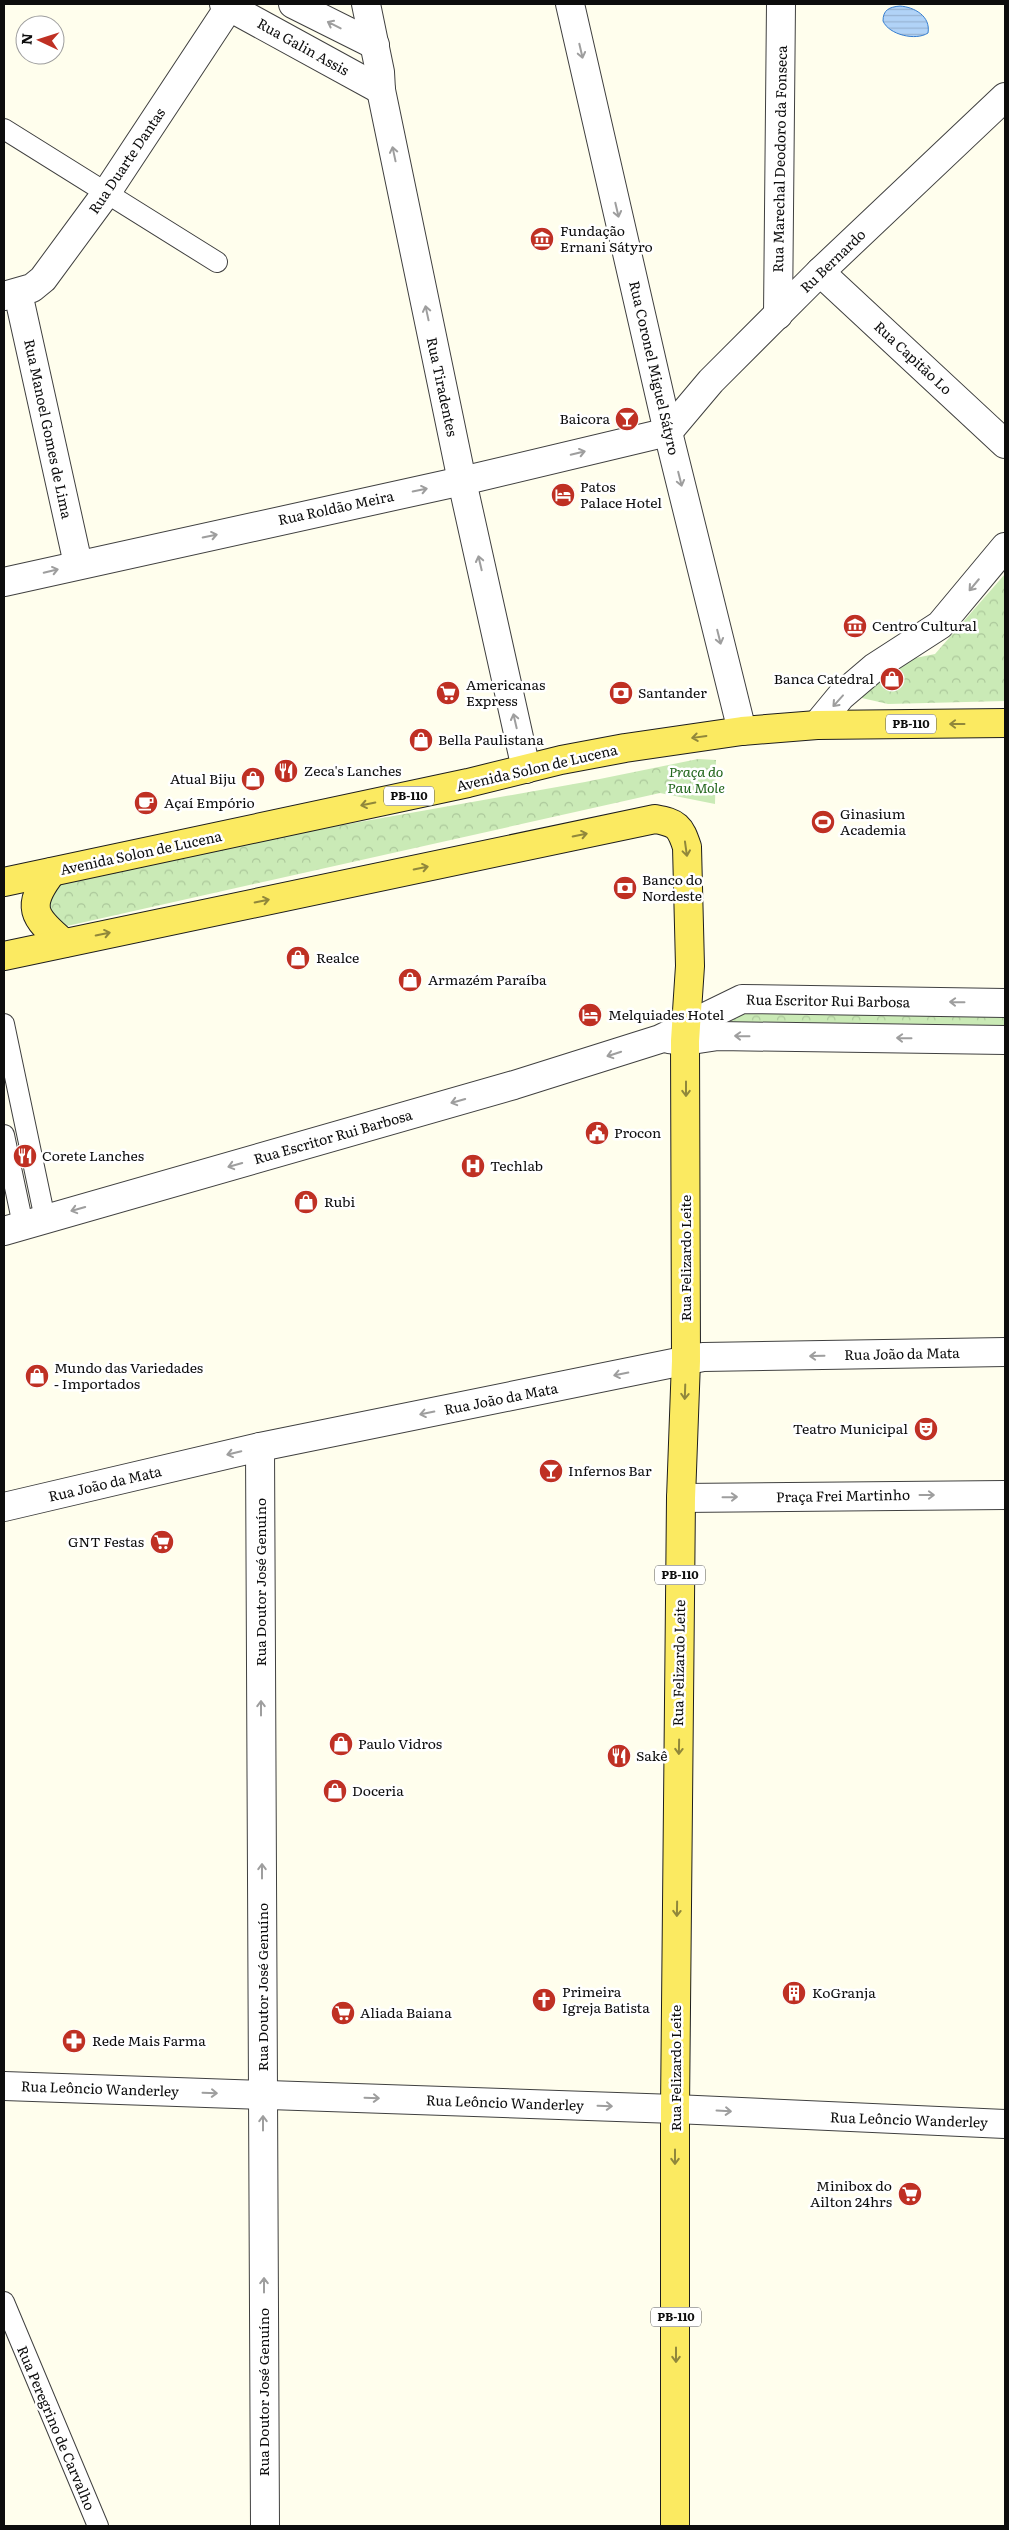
<svg xmlns="http://www.w3.org/2000/svg" width="1009" height="2530" font-family="Literata,serif">
  <style>
    .park { fill: url(#park-crowns) }
    .water { fill: url(#water-rules); stroke: #367ed0 }
    .lines { fill: none; stroke-linecap: round; stroke-linejoin: round }
    .pedestrian-casing { stroke: #404040; stroke-width: 22 }
    .minor-casing { stroke: #404040; stroke-width: 30 }
    .primary-casing { stroke: #1e1e1e; stroke-width: 30 }
    .pedestrian { stroke: #fff; stroke-width: 20 }
    .minor { stroke: #fff; stroke-width: 28 }
    .primary { stroke: #fbea61; stroke-width: 28 }
    .oneway { stroke: #9e9e9e }
    .oneway2 { stroke: #90873b }
    .labels { text-anchor: middle; stroke-width: 5; stroke-linejoin: round; paint-order: stroke }
    .shield { fill: #fff; stroke: #565656; stroke-width: 1 }
    .shield-label { font-size: 12px; font-weight: bold; fill: #0d0d0d }
    .street-label { font-size: 14px; fill: #0d0d0d; stroke: #fff }
    .poi-label { font-size: 14px; fill: #0d0d0d; stroke: #fff; text-anchor: start }
    .park-label { font-size: 14px; font-style: italic; fill: #22661c; stroke: #fff }
  </style>
  <defs>
    <pattern id="park-crowns" width="20" height="18" patternUnits="userSpaceOnUse" patternTransform="scale(1.25)"><rect width="20" height="18" fill="#caeab6"/><path d="M2 6a3 3 0 1 1 6 0M12 15a3 3 0 1 1 6 0" fill="none" stroke="#acc89b"/></pattern>
    <pattern id="water-rules" width="6" height="5" patternUnits="userSpaceOnUse" patternTransform="scale(1.25)"><rect width="6" height="5" fill="#b1d3f7"/><path d="M0 2.5h6" fill="none" stroke="#97b4d3"/></pattern>
  </defs>
  <rect width="100%" height="100%" fill="#fffeed"/>
  <g class="park">
    <path d="M 1005,574 L 1005,701 L 888,704 L 853,696 L 886,664 L 935,654 Z"/>
    <path d="M 698,759 L 716,760 L 715,804 L 660,793 L 67,926 L 49,918 L 45,892 L 66,874 L 585,782 Z"/>
    <path d="M 749,1003 L 1005,1009 L 1005,1033 L 724,1029 Z"/>
  </g>
  <path class="water" d="M 900,6 C 914,7 931,16 928,33 C 916,41 889,35 883,21 C 883,10 889,7 900,6 Z"/>
  <g class="lines">
    <g class="pedestrian-casing">
      <g id="pedestrian">
        <path d="M 4,129 L 217,262"/>
        <path d="M 4,1024 L 45,1219"/>
        <path d="M 4,1135 L 23,1225"/>
        <path d="M 4,2302 L 98,2526"/>
      </g>
    </g>
    <g class="minor-casing">
      <g id="minor">
        <path d="M 224,4 L 381,90"/>
        <path d="M 293,4 L 375,45"/>
        <path d="M 366,4 L 380,72 L 381,90 L 462,481 L 526,769"/>
        <path d="M 570,4 L 668,432 L 742,731"/>
        <path d="M 820,272 L 1005,444"/>
        <path d="M 18,293 L 78,564"/>
        <path d="M 4,296 L 32,288 L 43,279 L 107,192 L 231,4"/>
        <path d="M 778,315 L 781,4"/>
        <path d="M 668,432 L 711,381 L 820,272 L 1005,97"/>
        <path d="M 4,582 L 462,481 L 668,432"/>
        <path d="M 817,725 L 841,696 L 875,667 L 940,625 L 1005,547"/>
        <path d="M 669,1039 L 685,1041 L 718,1036 L 1005,1040"/>
        <path d="M 4,1231 L 514,1085 L 660,1039 L 742,999 L 1005,1003"/>
        <path d="M 260,1447 L 265,2526"/>
        <path d="M 681,1498 L 1005,1495"/>
        <path d="M 4,1507 L 260,1447 L 703,1357 L 1005,1352"/>
        <path d="M 4,2086 L 675,2109 L 1005,2124"/>
      </g>
    </g>
    <g class="primary-casing">
      <g id="primary">
        <path d="M 52,872 C 25,907 33,917 64,943"/>
        <path d="M 4,882 L 468,783 L 561,760 L 625,748 L 742,731 L 817,725 L 1005,723"/>
        <path d="M 4,956 L 655,819 C 677,823 680,826 687,847 L 690,966 L 685,1041 L 686,1361 L 681,1498 L 675,2109 L 675,2526"/>
      </g>
    </g>
    <use href="#pedestrian" class="pedestrian"/>
    <use href="#minor" class="minor"/>
    <use href="#primary" class="primary"/>
  </g>
  <defs><path id="oneway-shaft" d="M-6 0H5M1.5-3L5.5 0L1.5 3" fill="none" stroke-width="1.6" stroke-linecap="round" stroke-linejoin="round" transform="scale(1.25)"/></defs>
  <g class="oneway">
    <use href="#oneway-shaft" transform="translate(334 25) rotate(-153)"/>
    <use href="#oneway-shaft" transform="translate(581 51) rotate(77)"/>
    <use href="#oneway-shaft" transform="translate(394 154) rotate(-102)"/>
    <use href="#oneway-shaft" transform="translate(617 210) rotate(77)"/>
    <use href="#oneway-shaft" transform="translate(427 313) rotate(-102)"/>
    <use href="#oneway-shaft" transform="translate(578 453) rotate(-13)"/>
    <use href="#oneway-shaft" transform="translate(680 479) rotate(76)"/>
    <use href="#oneway-shaft" transform="translate(420 490) rotate(-12)"/>
    <use href="#oneway-shaft" transform="translate(210 536) rotate(-12)"/>
    <use href="#oneway-shaft" transform="translate(480 563) rotate(-103)"/>
    <use href="#oneway-shaft" transform="translate(51 571) rotate(-13)"/>
    <use href="#oneway-shaft" transform="translate(974 585) rotate(130)"/>
    <use href="#oneway-shaft" transform="translate(719 637) rotate(76)"/>
    <use href="#oneway-shaft" transform="translate(838 701) rotate(132)"/>
    <use href="#oneway-shaft" transform="translate(515 721) rotate(-103)"/>
    <use href="#oneway-shaft" transform="translate(957 1002) rotate(-179)"/>
    <use href="#oneway-shaft" transform="translate(742 1036) rotate(-179)"/>
    <use href="#oneway-shaft" transform="translate(904 1038) rotate(-179)"/>
    <use href="#oneway-shaft" transform="translate(614 1054) rotate(162)"/>
    <use href="#oneway-shaft" transform="translate(458 1101) rotate(164)"/>
    <use href="#oneway-shaft" transform="translate(235 1165) rotate(164)"/>
    <use href="#oneway-shaft" transform="translate(78 1209) rotate(164)"/>
    <use href="#oneway-shaft" transform="translate(817 1356) rotate(179)"/>
    <use href="#oneway-shaft" transform="translate(621 1374) rotate(169)"/>
    <use href="#oneway-shaft" transform="translate(427 1413) rotate(169)"/>
    <use href="#oneway-shaft" transform="translate(234 1453) rotate(167)"/>
    <use href="#oneway-shaft" transform="translate(927 1495)"/>
    <use href="#oneway-shaft" transform="translate(730 1497) rotate(-1)"/>
    <use href="#oneway-shaft" transform="translate(261 1708) rotate(-90)"/>
    <use href="#oneway-shaft" transform="translate(262 1871) rotate(-90)"/>
    <use href="#oneway-shaft" transform="translate(210 2093) rotate(2)"/>
    <use href="#oneway-shaft" transform="translate(372 2098) rotate(2)"/>
    <use href="#oneway-shaft" transform="translate(605 2106) rotate(2)"/>
    <use href="#oneway-shaft" transform="translate(724 2111) rotate(3)"/>
    <use href="#oneway-shaft" transform="translate(263 2123) rotate(-90)"/>
    <use href="#oneway-shaft" transform="translate(264 2285) rotate(-90)"/>
  </g>
  <g class="oneway2">
    <use href="#oneway-shaft" transform="translate(957 724) rotate(180)"/>
    <use href="#oneway-shaft" transform="translate(699 737) rotate(172)"/>
    <use href="#oneway-shaft" transform="translate(368 804) rotate(168)"/>
    <use href="#oneway-shaft" transform="translate(580 835) rotate(-12)"/>
    <use href="#oneway-shaft" transform="translate(686 849) rotate(82)"/>
    <use href="#oneway-shaft" transform="translate(421 868) rotate(-12)"/>
    <use href="#oneway-shaft" transform="translate(262 901) rotate(-12)"/>
    <use href="#oneway-shaft" transform="translate(103 934) rotate(-12)"/>
    <use href="#oneway-shaft" transform="translate(686 1089) rotate(90)"/>
    <use href="#oneway-shaft" transform="translate(685 1392) rotate(92)"/>
    <use href="#oneway-shaft" transform="translate(679 1747) rotate(91)"/>
    <use href="#oneway-shaft" transform="translate(677 1909) rotate(91)"/>
    <use href="#oneway-shaft" transform="translate(675 2157) rotate(90)"/>
    <use href="#oneway-shaft" transform="translate(676 2355) rotate(90)"/>
  </g>
  <defs>
    <g id="museum-disc" transform="scale(1.25)"><circle r="9.5" fill="#bf3023" stroke="#fff"/><path d="M0-6L6-3V-2H-6V-3ZM-5-1h2V3h-2ZM-1-1h2V3h-2ZM3-1h2V3H3ZM-6 4H6V6H-6Z" fill="#fff"/></g>
    <g id="bar-disc" transform="scale(1.25)"><circle r="9.5" fill="#bf3023" stroke="#fff"/><path d="M-6-5H6L.8 .8V4.5H3.5V6h-7V4.5H-.8V.8Z" fill="#fff"/></g>
    <g id="hotel-disc" transform="scale(1.25)"><circle r="9.5" fill="#bf3023" stroke="#fff"/><path d="M-6-4.5h1.5V1H6V5H4.5V3h-9V5H-6ZM-4 0a1.8 1.8 0 1 1 3.6 0ZM.5 0V-2.5h3Q6-2.5 6 0Z" fill="#fff"/></g>
    <g id="shop-disc" transform="scale(1.25)"><circle r="9.5" fill="#bf3023" stroke="#fff"/><path d="M-5-2.5h2.3a2.7 3.5 0 0 1 5.4 0H5L5.5 6h-11ZM-1.5-2.5h3a1.5 2.3 0 0 0-3 0Z" fill="#fff"/></g>
    <g id="supermarket-disc" transform="scale(1.25)"><circle r="9.5" fill="#bf3023" stroke="#fff"/><path d="M-6-5.5h2.5l.6 2H6L4.5 2H-2.5L-4.4-4H-6ZM-1.5 3.2a1.3 1.3 0 1 0 .1 0ZM3 3.2a1.3 1.3 0 1 0 .1 0Z" fill="#fff"/></g>
    <g id="bank-disc" transform="scale(1.25)"><circle r="9.5" fill="#bf3023" stroke="#fff"/><path d="M-6-4H6V4H-6ZM0-2.3a2.3 2.3 0 1 0 0 4.6a2.3 2.3 0 1 0 0-4.6Z" fill="#fff"/></g>
    <g id="restaurant-disc" transform="scale(1.25)"><circle r="9.5" fill="#bf3023" stroke="#fff"/><path d="M-5-6h1v4h1v-4h1v4h1v-4h1v5L-1.5 .5V6h-2V.5L-5-1ZM5-6V6H3V1.5H1.5Q1.5-4 5-6Z" fill="#fff"/></g>
    <g id="cafe-disc" transform="scale(1.25)"><circle r="9.5" fill="#bf3023" stroke="#fff"/><path d="M-5.5-4.5H6V0H3Q3 3.5 0 3.5H-2.5Q-5.5 3.5-5.5 0ZM3-3.2v2h1.7v-2ZM-6 4.5H4V6H-6Z" fill="#fff"/></g>
    <g id="stadium-disc" transform="scale(1.25)"><circle r="9.5" fill="#bf3023" stroke="#fff"/><path d="M0-5a6.5 5 0 1 0 0 10a6.5 5 0 1 0 0-10ZM-3.5-1.8h7v3.6h-7Z" fill="#fff"/></g>
    <g id="civic-disc" transform="scale(1.25)"><circle r="9.5" fill="#bf3023" stroke="#fff"/><path d="M-.6-6.5H3V-4.5H.6V-3L4-1V1h2V6H-6V1h2V-1L-.6-3ZM-1.2 2.5V6h2.4V2.5Z" fill="#fff"/></g>
    <g id="hospital-disc" transform="scale(1.25)"><circle r="9.5" fill="#bf3023" stroke="#fff"/><path d="M-5-5h3v3.5h4V-5h3V5h-3V1.5h-4V5h-3Z" fill="#fff"/></g>
    <g id="theatre-disc" transform="scale(1.25)"><circle r="9.5" fill="#bf3023" stroke="#fff"/><path d="M-5-5.5Q0-4 5-5.5V0Q5 5 0 6Q-5 5-5 0ZM-3.3-2.5H-1v1.5H-3.3ZM1-2.5H3.3v1.5H1ZM-2.8 1Q0 5.5 2.8 1Z" fill="#fff"/></g>
    <g id="building-disc" transform="scale(1.25)"><circle r="9.5" fill="#bf3023" stroke="#fff"/><path d="M-4-6H4V6H1V3H-1V6H-4ZM-2.5-4.3h1.7v1.8h-1.7ZM.8-4.3h1.7v1.8H.8ZM-2.5-1h1.7V.8h-1.7ZM.8-1h1.7V.8H.8Z" fill="#fff"/></g>
    <g id="church-disc" transform="scale(1.25)"><circle r="9.5" fill="#bf3023" stroke="#fff"/><path d="M-1.2-6h2.4v3.5h3.3v2.4h-3.3V6h-2.4V-.1h-3.3v-2.4h3.3Z" fill="#fff"/></g>
    <g id="pharmacy-disc" transform="scale(1.25)"><circle r="9.5" fill="#bf3023" stroke="#fff"/><path d="M-2-6h4v4h4v4h-4v4h-4v-4h-4v-4h4Z" fill="#fff"/></g>
  </defs>
  <g fill-rule="evenodd">
    <use href="#museum-disc" x="542" y="239"/>
    <use href="#bar-disc" x="627" y="419"/>
    <use href="#hotel-disc" x="563" y="495"/>
    <use href="#museum-disc" x="855" y="626"/>
    <use href="#shop-disc" x="892" y="679"/>
    <use href="#supermarket-disc" x="448" y="693"/>
    <use href="#bank-disc" x="621" y="693"/>
    <use href="#shop-disc" x="421" y="740"/>
    <use href="#restaurant-disc" x="286" y="771"/>
    <use href="#shop-disc" x="253" y="779"/>
    <use href="#cafe-disc" x="146" y="803"/>
    <use href="#stadium-disc" x="823" y="822"/>
    <use href="#bank-disc" x="625" y="888"/>
    <use href="#shop-disc" x="298" y="958"/>
    <use href="#shop-disc" x="410" y="980"/>
    <use href="#hotel-disc" x="590" y="1015"/>
    <use href="#civic-disc" x="597" y="1133"/>
    <use href="#restaurant-disc" x="25" y="1156"/>
    <use href="#hospital-disc" x="473" y="1166"/>
    <use href="#shop-disc" x="306" y="1202"/>
    <use href="#shop-disc" x="37" y="1376"/>
    <use href="#theatre-disc" x="926" y="1429"/>
    <use href="#bar-disc" x="551" y="1471"/>
    <use href="#supermarket-disc" x="162" y="1542"/>
    <use href="#shop-disc" x="341" y="1744"/>
    <use href="#restaurant-disc" x="619" y="1756"/>
    <use href="#shop-disc" x="335" y="1791"/>
    <use href="#building-disc" x="794" y="1993"/>
    <use href="#church-disc" x="544" y="2000"/>
    <use href="#supermarket-disc" x="343" y="2013"/>
    <use href="#pharmacy-disc" x="74" y="2041"/>
    <use href="#supermarket-disc" x="910" y="2194"/>
  </g>
  <g class="labels">
    <g class="shield">
      <rect x="886" y="714.5" width="50" height="19" rx="4"/>
      <rect x="384" y="786.5" width="50" height="19" rx="4"/>
      <rect x="655" y="1565.5" width="50" height="19" rx="4"/>
      <rect x="651" y="2307.5" width="50" height="19" rx="4"/>
    </g>
    <g class="shield-label">
      <text x="911" y="728">PB-110</text>
      <text x="409" y="800">PB-110</text>
      <text x="680" y="1579">PB-110</text>
      <text x="676" y="2321">PB-110</text>
    </g>
    <g class="street-label">
      <text transform="translate(303 47) rotate(29)" y="5">Rua Galin Assis</text>
      <text transform="translate(780 159) rotate(-89)" y="5">Rua Marechal Deodoro da Fonseca</text>
      <text transform="translate(127 161) rotate(-56)" y="5">Rua Duarte Dantas</text>
      <text transform="translate(833 261) rotate(-44)" y="5">Ru Bernardo</text>
      <text transform="translate(913 358) rotate(43)" y="5">Rua Capitão Lo</text>
      <text transform="translate(654 368) rotate(77)" y="5">Rua Coronel Miguel Sátyro</text>
      <text transform="translate(442 387) rotate(78)" y="5">Rua Tiradentes</text>
      <text transform="translate(48 429) rotate(78)" y="5">Rua Manoel Gomes de Lima</text>
      <text transform="translate(336 508) rotate(-12)" y="5">Rua Roldão Meira</text>
      <text transform="translate(537 768) rotate(-13)" y="5">Avenida Solon de Lucena</text>
      <text transform="translate(141 853) rotate(-12)" y="5">Avenida Solon de Lucena</text>
      <text transform="translate(828 1001) rotate(1)" y="5">Rua Escritor Rui Barbosa</text>
      <text transform="translate(333 1137) rotate(-16)" y="5">Rua Escritor Rui Barbosa</text>
      <text transform="translate(686 1258) rotate(-90)" y="5">Rua Felizardo Leite</text>
      <text transform="translate(902 1354) rotate(-1)" y="5">Rua João da Mata</text>
      <text transform="translate(501 1399) rotate(-11)" y="5">Rua João da Mata</text>
      <text transform="translate(105 1484) rotate(-13)" y="5">Rua João da Mata</text>
      <text transform="translate(843 1496) rotate(-1)" y="5">Praça Frei Martinho</text>
      <text transform="translate(261 1582) rotate(-90)" y="5">Rua Doutor José Genuíno</text>
      <text transform="translate(679 1663) rotate(-89)" y="5">Rua Felizardo Leite</text>
      <text transform="translate(263 1987) rotate(-90)" y="5">Rua Doutor José Genuíno</text>
      <text transform="translate(676 2068) rotate(-90)" y="5">Rua Felizardo Leite</text>
      <text transform="translate(100 2089) rotate(2)" y="5">Rua Leôncio Wanderley</text>
      <text transform="translate(505 2103) rotate(2)" y="5">Rua Leôncio Wanderley</text>
      <text transform="translate(909 2120) rotate(2)" y="5">Rua Leôncio Wanderley</text>
      <text transform="translate(264 2392) rotate(-90)" y="5">Rua Doutor José Genuíno</text>
      <text transform="translate(56 2428) rotate(67)" y="5">Rua Peregrino de Carvalho</text>
    </g>
    <g class="poi-label">
      <text x="560" y="236">Fundação<tspan x="560" dy="16">Ernani Sátyro</tspan></text>
      <text x="610" y="424" text-anchor="end">Baicora</text>
      <text x="580" y="492">Patos<tspan x="580" dy="16">Palace Hotel</tspan></text>
      <text x="872" y="631">Centro Cultural</text>
      <text x="874" y="684" text-anchor="end">Banca Catedral</text>
      <text x="466" y="690">Americanas<tspan x="466" dy="16">Express</tspan></text>
      <text x="638" y="698">Santander</text>
      <text x="438" y="745">Bella Paulistana</text>
      <text x="304" y="776">Zeca's Lanches</text>
      <text x="236" y="784" text-anchor="end">Atual Biju</text>
      <text x="164" y="808">Açaí Empório</text>
      <text x="840" y="819">Ginasium<tspan x="840" dy="16">Academia</tspan></text>
      <text x="642" y="885">Banco do<tspan x="642" dy="16">Nordeste</tspan></text>
      <text x="316" y="963">Realce</text>
      <text x="428" y="985">Armazém Paraíba</text>
      <text x="608" y="1020">Melquiades Hotel</text>
      <text x="614" y="1138">Procon</text>
      <text x="42" y="1161">Corete Lanches</text>
      <text x="490" y="1171">Techlab</text>
      <text x="324" y="1207">Rubi</text>
      <text x="54" y="1373">Mundo das Variedades<tspan x="54" dy="16">- Importados</tspan></text>
      <text x="908" y="1434" text-anchor="end">Teatro Municipal</text>
      <text x="568" y="1476">Infernos Bar</text>
      <text x="144" y="1547" text-anchor="end">GNT Festas</text>
      <text x="358" y="1749">Paulo Vidros</text>
      <text x="636" y="1761">Sakê</text>
      <text x="352" y="1796">Doceria</text>
      <text x="562" y="1997">Primeira<tspan x="562" dy="16">Igreja Batista</tspan></text>
      <text x="812" y="1998">KoGranja</text>
      <text x="360" y="2018">Aliada Baiana</text>
      <text x="92" y="2046">Rede Mais Farma</text>
      <text x="892" y="2191" text-anchor="end">Minibox do<tspan x="892" dy="16">Ailton 24hrs</tspan></text>
    </g>
    <g class="park-label">
      <text x="696" y="777">Praça do<tspan x="696" dy="16">Pau Mole</tspan></text>
    </g>
  </g>
  <rect width="1009" height="2530" fill="none" stroke="#0d0d0d" stroke-width="10"/>
  <g transform="translate(40 40) rotate(274)"><circle r="24" fill="#ffffff" stroke="#9e9e9e"/>
  <path d="M0-4L9 19L0 12L-9 19Z" fill="#bf3023"/>
  <text y="-8" font-size="14" font-weight="bold" text-anchor="middle" fill="#0d0d0d">N</text>
  </g>
</svg>
